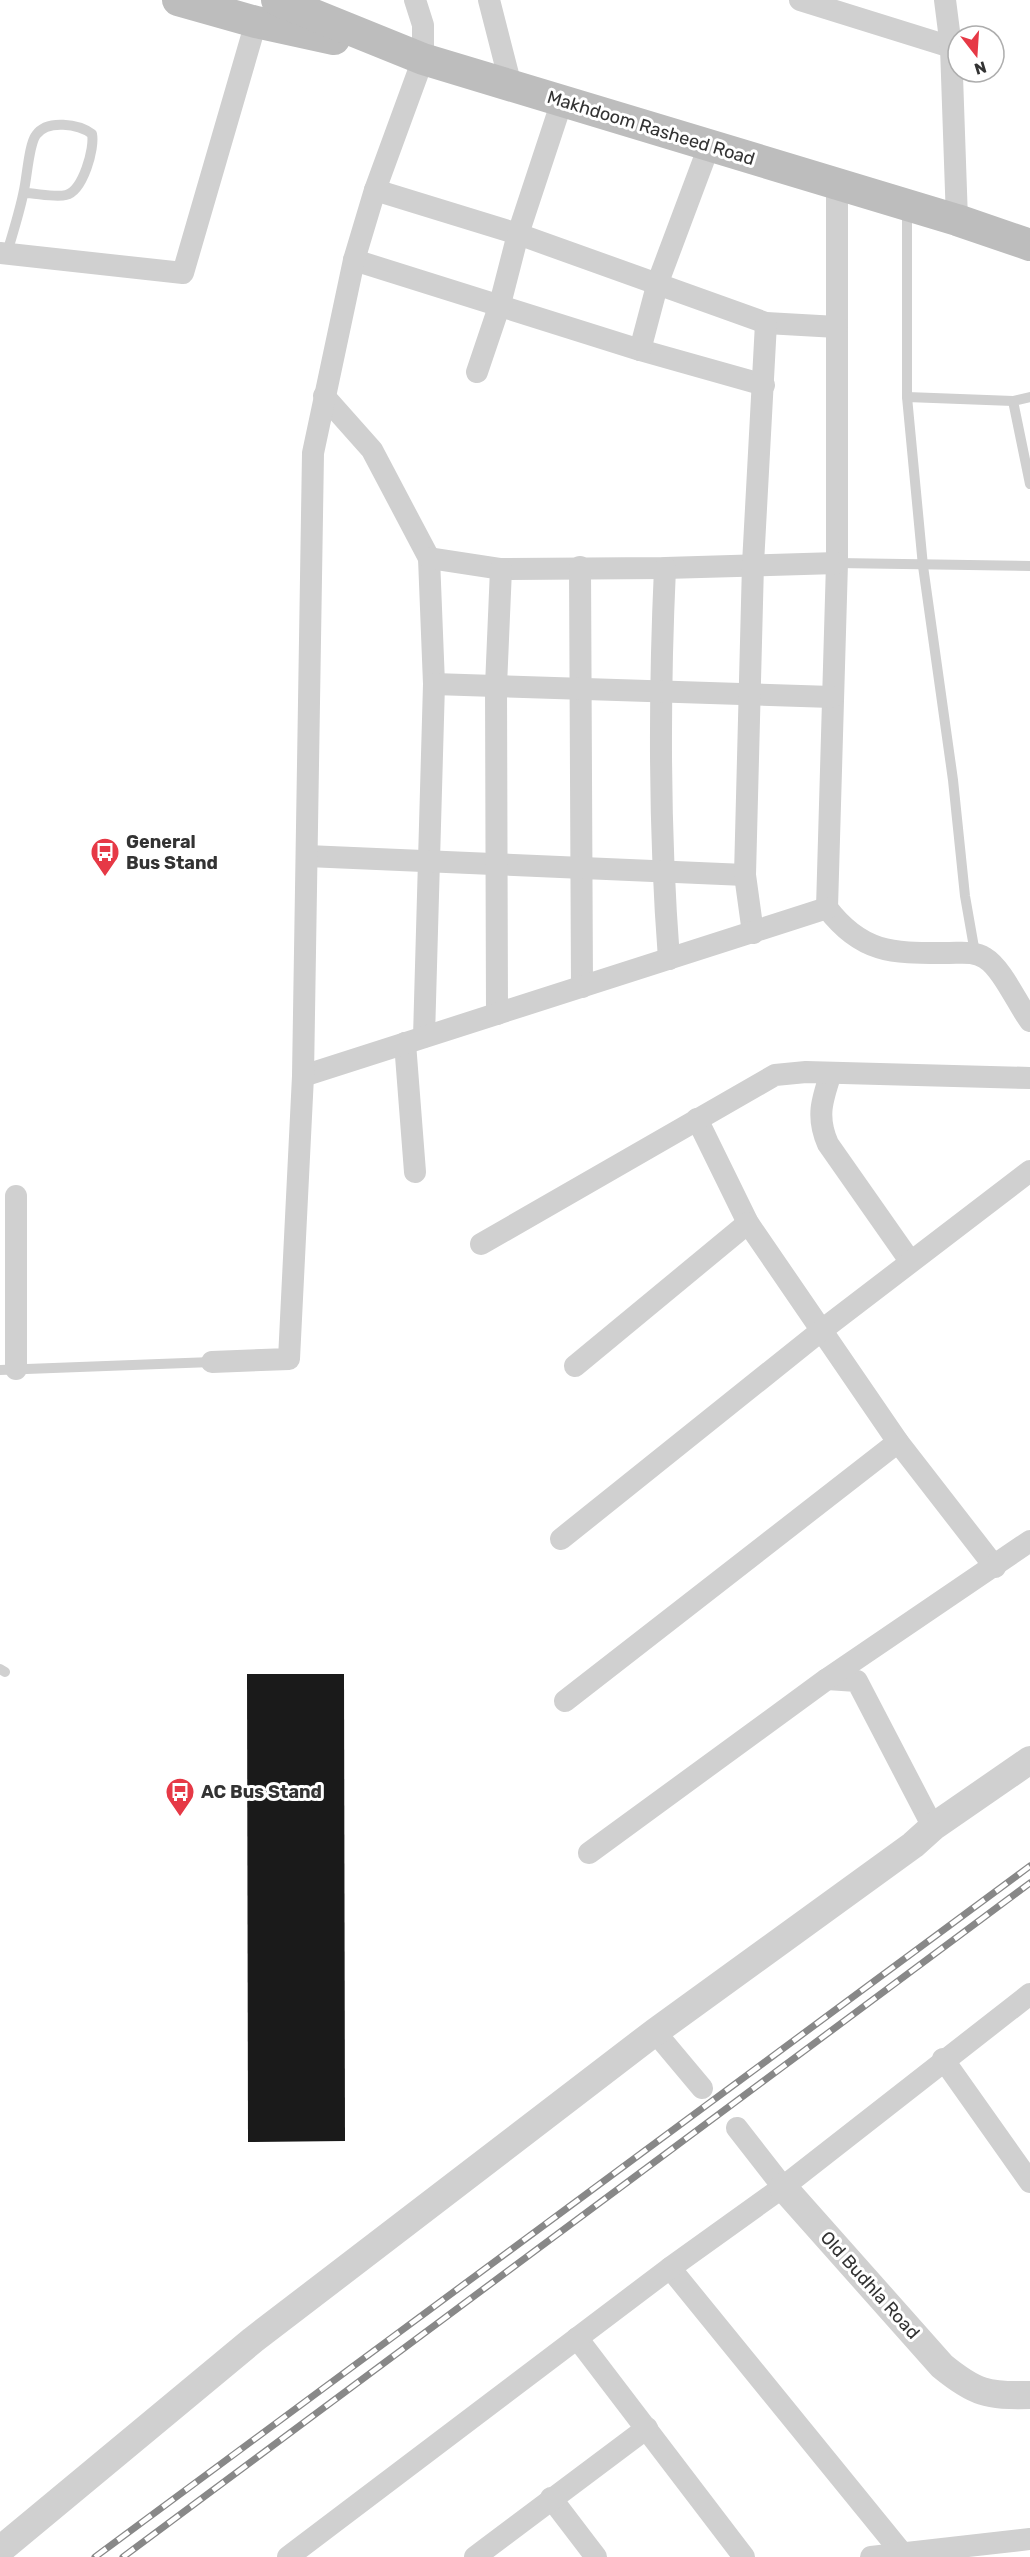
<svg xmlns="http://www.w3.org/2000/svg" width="1030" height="2557" font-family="Rubik,sans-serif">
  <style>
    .building { fill: #1a1a1a }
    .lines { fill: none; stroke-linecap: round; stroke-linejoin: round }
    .service { stroke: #d0d0d0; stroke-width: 10 }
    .minor { stroke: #d0d0d0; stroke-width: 22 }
    .tertiary { stroke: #d0d0d0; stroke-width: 28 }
    .secondary { stroke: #bdbdbd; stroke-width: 32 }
    .rail-casing { stroke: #888; stroke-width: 7 }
    .rail { stroke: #fff; stroke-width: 4.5; stroke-dasharray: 14; stroke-linecap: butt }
    .labels { text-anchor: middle; stroke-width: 6; stroke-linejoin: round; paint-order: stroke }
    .street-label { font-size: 18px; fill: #333; stroke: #fff }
    .poi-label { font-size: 18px; font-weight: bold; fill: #333; stroke: #fff; text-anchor: start }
  </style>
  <rect width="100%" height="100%" fill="#fff"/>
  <path class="building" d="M 247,1674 L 344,1674 L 345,2141 L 248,2142 Z"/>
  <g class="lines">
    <g class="service">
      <path d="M 907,209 L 907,397"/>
      <path d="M 7,253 C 13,232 20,211 24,190 C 27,177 29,144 36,135 C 47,119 79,124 92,134 C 95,148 83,191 66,195 C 55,198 36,193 24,193"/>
      <path d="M 1030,397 L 1013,401 L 1030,484"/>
      <path d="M 837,563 L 1030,566"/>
      <path d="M 975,953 L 965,896 L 953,780 L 923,566 L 907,397 L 1013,401"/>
      <path d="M 0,1370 L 212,1362"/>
      <path d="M 0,1669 L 5,1672"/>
    </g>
    <g class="minor">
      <path d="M 489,0 L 511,86"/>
      <path d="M 800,0 L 951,47"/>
      <path d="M 945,0 L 951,47 L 957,220"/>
      <path d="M 837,184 L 837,563 L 827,908 C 863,955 895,953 949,953 C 962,953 974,951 985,958 C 1002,968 1018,1005 1030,1021"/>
      <path d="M 375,190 L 518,234 L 766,323 L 837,327"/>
      <path d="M 0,253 L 183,273 L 256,22"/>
      <path d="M 354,260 L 640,350 L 764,385"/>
      <path d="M 640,350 L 658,282 L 709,146"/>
      <path d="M 477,372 L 500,304 L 518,234 L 562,101"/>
      <path d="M 324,396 L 372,450 L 429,558 L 434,684 L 424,1037"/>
      <path d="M 429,558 L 501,569 L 665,568 L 837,563"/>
      <path d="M 580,567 L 582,987"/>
      <path d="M 665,568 C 659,699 659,829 669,959"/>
      <path d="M 434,684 L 832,697"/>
      <path d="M 307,856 L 745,875"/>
      <path d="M 753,933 L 745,875 L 753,564 L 766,323"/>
      <path d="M 497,1014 L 496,686 L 501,569"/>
      <path d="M 405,1043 L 415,1172"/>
      <path d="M 831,1073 C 822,1100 816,1117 828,1144 L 910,1261"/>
      <path d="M 303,1076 L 827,908"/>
      <path d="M 697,1119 L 748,1223 L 898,1442 L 995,1567"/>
      <path d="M 16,1196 L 16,1369"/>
      <path d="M 481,1244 L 775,1075 L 806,1072 L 1030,1078"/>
      <path d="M 212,1362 L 289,1359 L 303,1076 L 313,453 L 354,260 L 375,190 L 423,59 L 423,25 L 415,0"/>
      <path d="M 575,1366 L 748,1223"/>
      <path d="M 561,1539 L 822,1330 L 1030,1171"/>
      <path d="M 827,1679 L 857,1681 L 933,1827"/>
      <path d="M 565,1701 L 898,1442"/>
      <path d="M 589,1853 L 827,1679 L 1030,1541"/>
      <path d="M 655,2032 L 702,2088"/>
      <path d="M 943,2059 L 1030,2182"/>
      <path d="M 737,2128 L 783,2187"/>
      <path d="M 670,2268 L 902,2553"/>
      <path d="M 577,2338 L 744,2557"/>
      <path d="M 551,2498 L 596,2557"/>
      <path d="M 288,2557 L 670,2268 L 783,2187 L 1030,1994"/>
      <path d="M 475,2557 L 647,2428"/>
      <path d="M 871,2557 L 1030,2539"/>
    </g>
    <g class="tertiary">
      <path d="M 783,2187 L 942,2366 C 975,2393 987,2396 1030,2395"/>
      <path d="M 0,2550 L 253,2340 L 655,2032 L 913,1845 L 933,1827 L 1030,1760"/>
    </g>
    <g class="secondary">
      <path d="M 178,0 L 256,22 L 334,39"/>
      <path d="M 277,0 L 423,59 L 957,220 L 1030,245"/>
    </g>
    <g class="rail-casing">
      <g id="rail">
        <path d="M 95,2557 L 1030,1866"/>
        <path d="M 123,2557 L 1030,1883"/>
      </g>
    </g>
    <use href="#rail" class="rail"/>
  </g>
  <defs>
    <g id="bus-pin" transform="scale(1.5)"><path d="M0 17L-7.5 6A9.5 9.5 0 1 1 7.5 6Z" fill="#e63946" stroke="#fff"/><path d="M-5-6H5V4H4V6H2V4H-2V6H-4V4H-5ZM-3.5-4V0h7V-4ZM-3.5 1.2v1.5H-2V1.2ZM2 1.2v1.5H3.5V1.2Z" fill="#fff"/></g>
  </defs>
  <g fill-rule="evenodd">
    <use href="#bus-pin" x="105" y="852"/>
    <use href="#bus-pin" x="180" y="1792"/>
  </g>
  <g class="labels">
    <g class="street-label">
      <text transform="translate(651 128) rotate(17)" y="6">Makhdoom Rasheed Road</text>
      <text transform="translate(870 2285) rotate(48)" y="6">Old Budhla Road</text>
    </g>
    <g class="poi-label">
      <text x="126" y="848">General<tspan x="126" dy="21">Bus Stand</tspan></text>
      <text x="201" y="1798">AC Bus Stand</text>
    </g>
  </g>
  <g transform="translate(976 54) rotate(163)"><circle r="28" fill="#ffffff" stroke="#adadad" stroke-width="1.5"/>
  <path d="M0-4.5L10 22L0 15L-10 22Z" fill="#e63946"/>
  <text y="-9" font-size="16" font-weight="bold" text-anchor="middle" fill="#333333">N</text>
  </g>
</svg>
